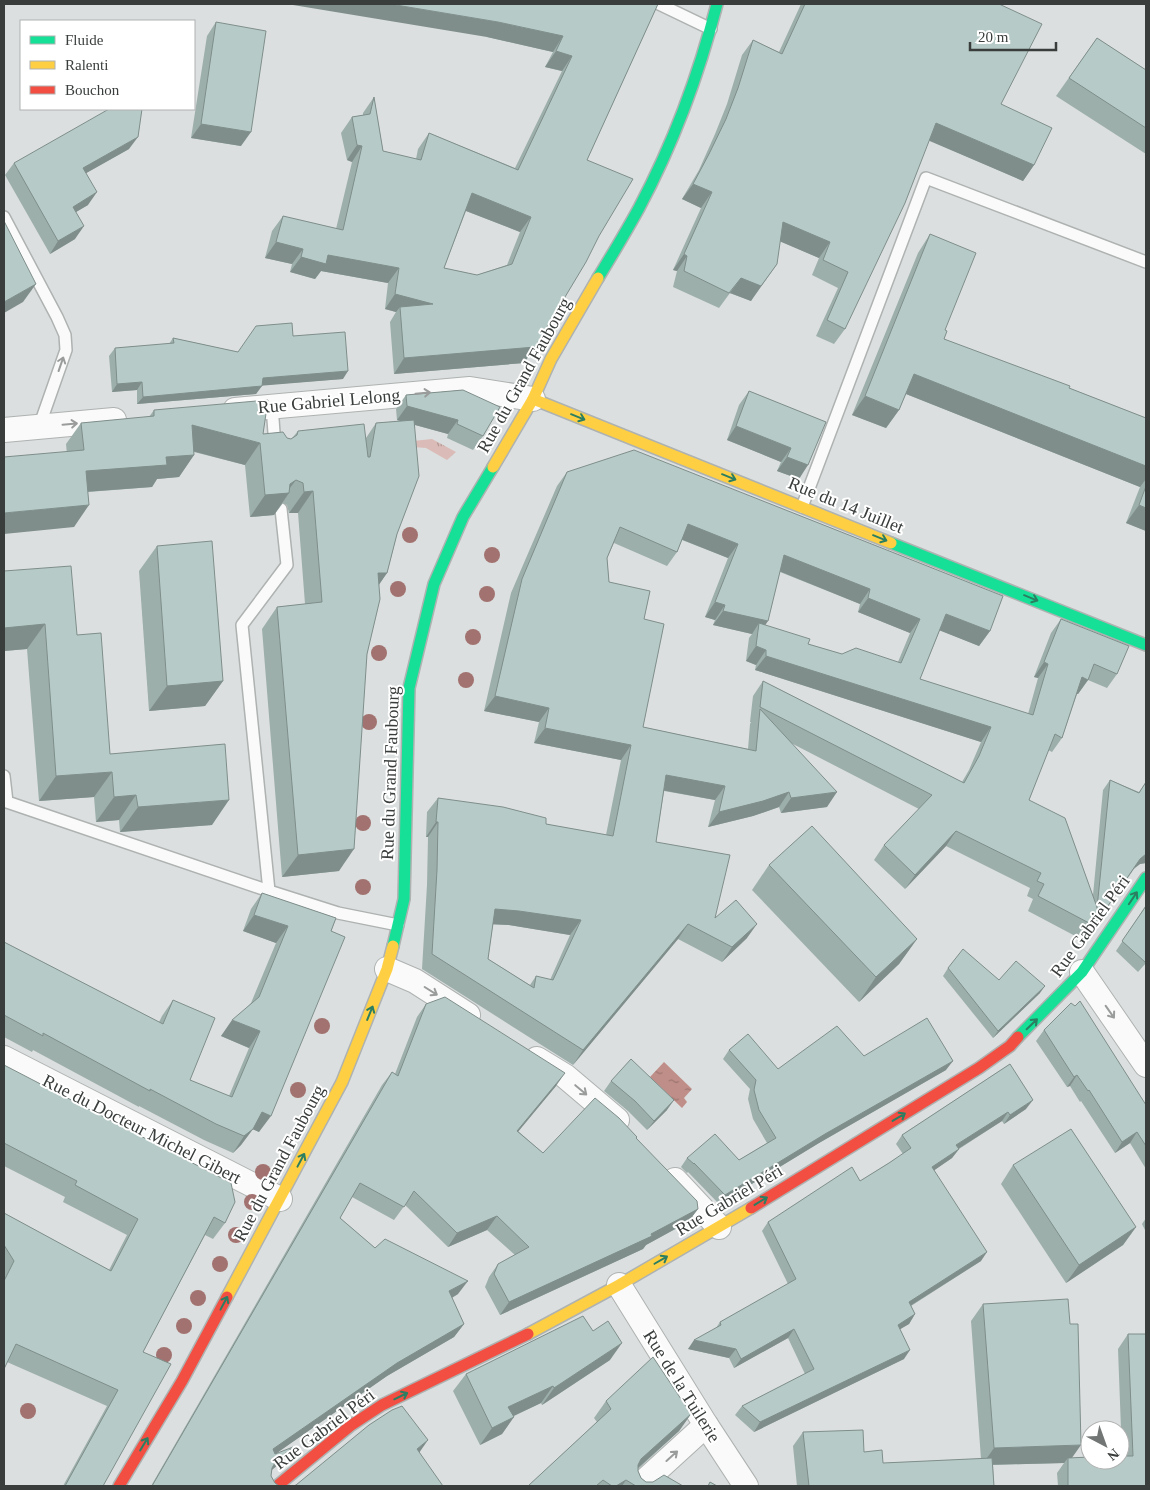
<svg xmlns="http://www.w3.org/2000/svg" width="1150" height="1490" font-family="Georgia,serif">
  <style>
    .grass { fill: url(#grass-tufts) }
    .water { fill: url(#water-ripples) }
    .lines { fill: none; stroke-linecap: round; stroke-linejoin: round }
    .lane-casing { stroke: #aeb2b1; stroke-width: 14 }
    .street-casing { stroke: #aeb2b1; stroke-width: 26 }
    .fast-casing { stroke: #aeb2b1; stroke-width: 14 }
    .slow-casing { stroke: #aeb2b1; stroke-width: 14 }
    .jam-casing { stroke: #aeb2b1; stroke-width: 14 }
    .lane { stroke: #fafafa; stroke-width: 11 }
    .street { stroke: #fafafa; stroke-width: 24 }
    .fast { stroke: #16e098; stroke-width: 11 }
    .slow { stroke: #ffcf43; stroke-width: 11 }
    .jam { stroke: #f24e42; stroke-width: 11 }
    .tree { fill: #a1726f }
    .wall { fill: #9dafab; fill-rule: evenodd }
    .shaded-wall { fill: #7f8e8b }
    .building { fill: #b6cbc7; stroke: #7f8e8b; fill-rule: evenodd }
    .oneway { stroke: #9a9c9b }
    .oneway2 { stroke: #2b7e61 }
    .labels { text-anchor: middle; stroke-width: 4; stroke-linejoin: round; paint-order: stroke }
    .street-label { font-size: 18px; fill: #393d3c; stroke: #fff }
  </style>
  <defs>
    <pattern id="grass-tufts" width="24" height="20" patternUnits="userSpaceOnUse" patternTransform="scale(1.25)"><rect width="24" height="20" fill="#dabbb7"/><path d="M3 7l-1-3M5 7V3M7 7l1-3M15 17l-1-3M17 17v-4M19 17l1-3" fill="none" stroke="#b29996"/></pattern>
    <pattern id="water-ripples" width="26" height="14" patternUnits="userSpaceOnUse" patternTransform="scale(1.25)"><rect width="26" height="14" fill="#c08e88"/><path d="M2 4q2-2 4 0t4 0M15 11q2-2 4 0t4 0" fill="none" stroke="#9d7570"/></pattern>
  </defs>
  <rect width="100%" height="100%" fill="#dbdfdf"/>
  <path class="grass" d="M 432,439 L 456,452 L 447,460 L 426,448 L 413,447 L 413,441 Z"/>
  <path class="water" d="M 664,1062 L 692,1089 L 684,1098 L 687,1102 L 682,1108 L 650,1077 Z"/>
  <g class="lines">
    <g class="lane-casing">
      <g id="lane">
        <path d="M 659,4 L 711,29"/>
        <path d="M 4,217 L 57,317 L 65,335 L 66,350 L 39,427"/>
        <path d="M 272,406 L 275,446"/>
        <path d="M 802,507 L 926,178 L 1146,262"/>
        <path d="M 281,509 L 287,565 L 242,625 L 269,891 L 338,913 L 398,925"/>
        <path d="M 4,776 L 7,802 L 269,891"/>
      </g>
    </g>
    <g class="street-casing">
      <g id="street">
        <path d="M 235,410 L 470,389 L 533,399"/>
        <path d="M 4,430 L 114,420"/>
        <path d="M 387,969 L 415,981 L 468,1015"/>
        <path d="M 1082,972 L 1146,1065"/>
        <path d="M 4,1058 L 280,1199"/>
        <path d="M 537,1059 L 565,1076 L 617,1120"/>
        <path d="M 675,1180 L 719,1227"/>
        <path d="M 619,1285 L 706,1425 L 746,1486"/>
        <path d="M 639,1486 L 706,1425"/>
      </g>
    </g>
    <g class="fast-casing">
      <g id="fast">
        <path d="M 598,278 C 612,255 626,232 639,208 C 673,144 699,74 717,4"/>
        <path d="M 891,543 L 1146,645"/>
        <path d="M 393,946 L 404,899 L 409,688 L 434,584 L 463,517 L 493,467"/>
        <path d="M 1018,1037 L 1082,972 L 1146,878"/>
      </g>
    </g>
    <g class="slow-casing">
      <g id="slow">
        <path d="M 533,399 L 891,543"/>
        <path d="M 493,467 L 533,399 L 551,359 L 598,278"/>
        <path d="M 227,1297 L 342,1082 L 387,969 L 393,946"/>
        <path d="M 528,1334 L 619,1285 L 751,1208"/>
      </g>
    </g>
    <g class="jam-casing">
      <g id="jam">
        <path d="M 751,1208 L 979,1068 L 1010,1046 L 1018,1037"/>
        <path d="M 119,1486 L 182,1381 L 227,1297"/>
        <path d="M 277,1486 L 350,1426 L 382,1405 L 528,1334"/>
      </g>
    </g>
    <use href="#lane" class="lane"/>
    <use href="#street" class="street"/>
    <use href="#fast" class="fast"/>
    <use href="#slow" class="slow"/>
    <use href="#jam" class="jam"/>
  </g>
  <g class="tree">
    <circle cx="410" cy="535" r="8"/>
    <circle cx="492" cy="555" r="8"/>
    <circle cx="398" cy="589" r="8"/>
    <circle cx="487" cy="594" r="8"/>
    <circle cx="473" cy="637" r="8"/>
    <circle cx="379" cy="653" r="8"/>
    <circle cx="466" cy="680" r="8"/>
    <circle cx="369" cy="722" r="8"/>
    <circle cx="363" cy="823" r="8"/>
    <circle cx="363" cy="887" r="8"/>
    <circle cx="322" cy="1026" r="8"/>
    <circle cx="298" cy="1090" r="8"/>
    <circle cx="263" cy="1172" r="8"/>
    <circle cx="252" cy="1202" r="8"/>
    <circle cx="236" cy="1235" r="8"/>
    <circle cx="220" cy="1264" r="8"/>
    <circle cx="198" cy="1298" r="8"/>
    <circle cx="184" cy="1326" r="8"/>
    <circle cx="164" cy="1355" r="8"/>
    <circle cx="28" cy="1411" r="8"/>
  </g>
  <g class="wall">
    <path d="M 658,4 L 587,160 L 599,236 L 535,347 L 524,363 L 394,374 L 390,322 L 396,312 L 385,309 L 388,283 L 321,271 L 315,279 L 290,272 L 292,264 L 265,258 L 272,231 L 283,216 L 336,229 L 352,162 L 347,160 L 341,133 L 352,117 L 363,115 L 363,113 L 374,97 L 383,151 L 416,159 L 418,149 L 429,133 L 515,168 L 562,71 L 545,67 L 553,52 L 487,37 ZM 466,211 L 520,232 L 507,265 L 477,275 L 444,268 Z"/>
    <path d="M 801,4 L 999,4 L 1001,104 L 1034,165 L 1023,181 L 929,140 L 845,329 L 834,344 L 816,336 L 838,288 L 812,275 L 819,258 L 780,241 L 751,301 L 730,293 L 719,308 L 673,287 L 677,271 L 673,270 L 701,208 L 682,199 L 699,170 L 715,134 L 727,104 L 742,55 L 753,40 L 779,52 Z"/>
    <path d="M 216,22 L 241,146 L 191,138 L 207,36 Z"/>
    <path d="M 1097,38 L 1146,70 L 1146,154 L 1056,96 Z"/>
    <path d="M 129,149 L 86,173 L 88,205 L 76,212 L 75,239 L 50,254 L 5,175 L 14,163 Z"/>
    <path d="M 930,234 L 945,330 L 944,339 L 1146,418 L 1146,531 L 1126,523 L 1140,487 L 906,394 L 899,410 L 886,428 L 852,415 L 918,253 Z"/>
    <path d="M 293,336 L 343,379 L 262,385 L 256,394 L 137,404 L 137,390 L 112,392 L 109,356 L 115,348 L 169,344 L 173,338 L 238,352 Z"/>
    <path d="M 463,390 L 483,436 L 473,450 L 447,438 L 448,434 L 415,425 L 397,534 L 387,573 L 379,584 L 367,654 L 339,871 L 282,877 L 262,629 L 277,607 L 305,604 L 298,513 L 289,513 L 287,505 L 283,503 L 274,515 L 250,517 L 245,465 L 194,452 L 194,455 L 179,477 L 157,479 L 152,487 L 88,492 L 74,527 L 66,444 L 81,423 L 149,417 L 154,410 L 263,434 L 291,439 L 293,437 L 298,431 L 366,438 L 376,423 L 400,421 L 397,420 L 396,409 L 406,395 Z"/>
    <path d="M 749,391 L 826,422 L 799,479 L 777,471 L 781,462 L 727,440 L 739,405 Z"/>
    <path d="M 567,472 L 990,631 L 979,646 L 940,630 L 920,679 L 1028,714 L 1038,678 L 1034,677 L 1051,633 L 1061,619 L 1117,674 L 1107,688 L 1088,680 L 1078,694 L 1077,694 L 1062,738 L 1052,752 L 1048,750 L 1029,800 L 1093,895 L 1103,790 L 1110,780 L 1139,792 L 1146,782 L 1146,863 L 1140,864 L 1134,869 L 1092,929 L 1089,926 L 1090,923 L 1079,938 L 1028,911 L 1033,899 L 1027,896 L 1030,888 L 946,846 L 905,889 L 874,860 L 884,845 L 919,809 L 791,743 L 827,807 L 781,813 L 779,807 L 753,816 L 708,827 L 715,800 L 664,791 L 656,842 L 715,918 L 747,938 L 722,962 L 678,939 L 573,1065 L 422,969 L 427,885 L 428,837 L 426,837 L 427,812 L 438,798 L 546,824 L 606,835 L 621,760 L 534,743 L 539,722 L 484,711 L 511,593 L 557,486 ZM 682,540 L 728,558 L 705,617 L 715,620 L 713,625 L 752,634 L 749,638 L 746,661 L 756,665 L 755,670 L 981,742 L 969,770 L 962,782 L 763,681 L 753,696 L 750,722 L 751,722 L 750,724 L 748,749 L 643,727 L 644,619 L 609,582 L 607,558 L 614,543 L 667,566 L 677,552 ZM 780,572 L 860,604 L 858,612 L 910,633 L 898,662 L 842,654 L 808,644 L 765,625 ZM 493,924 L 509,925 L 570,935 L 550,980 L 536,976 L 530,985 L 488,959 Z"/>
    <path d="M 157,546 L 223,681 L 205,706 L 149,711 L 139,571 Z"/>
    <path d="M 4,571 L 77,635 L 110,754 L 212,825 L 120,832 L 119,820 L 96,822 L 94,797 L 39,801 L 27,649 L 4,651 Z"/>
    <path d="M 769,865 L 917,939 L 899,964 L 859,1002 L 752,890 Z"/>
    <path d="M 262,893 L 336,918 L 259,1132 L 253,1129 L 241,1145 L 233,1153 L 204,1140 L 139,1106 L 139,1107 L 33,1050 L 32,1052 L 4,1037 L 4,942 L 159,1022 L 162,1016 L 173,1000 L 190,1080 L 229,1096 L 249,1048 L 221,1036 L 251,1003 L 276,943 L 243,931 L 251,909 Z"/>
    <path d="M 1146,905 L 1146,963 L 1138,972 L 1116,951 Z"/>
    <path d="M 948,968 L 1040,993 L 993,1038 L 943,976 Z"/>
    <path d="M 426,1004 L 556,1086 L 518,1131 L 543,1153 L 636,1138 L 698,1209 L 688,1222 L 646,1245 L 643,1249 L 500,1315 L 485,1287 L 489,1277 L 498,1264 L 515,1255 L 487,1230 L 448,1247 L 405,1205 L 394,1220 L 352,1197 L 340,1218 L 375,1248 L 458,1294 L 452,1298 L 464,1324 L 454,1337 L 387,1376 L 278,1452 L 284,1460 L 271,1470 L 271,1476 L 275,1483 L 279,1486 L 151,1486 L 382,1085 L 392,1072 L 395,1074 L 417,1017 Z"/>
    <path d="M 1044,1030 L 1146,1105 L 1146,1169 L 1130,1143 L 1115,1153 L 1081,1101 L 1080,1102 L 1070,1086 L 1067,1087 L 1036,1041 Z"/>
    <path d="M 729,1050 L 778,1069 L 864,1056 L 946,1070 L 819,1143 L 719,1204 L 688,1172 L 687,1173 L 681,1167 L 687,1158 L 739,1160 L 767,1143 L 753,1119 L 748,1099 L 750,1089 L 723,1059 Z"/>
    <path d="M 1010,1064 L 1026,1109 L 1004,1124 L 1002,1121 L 959,1149 L 952,1158 L 934,1170 L 981,1261 L 911,1306 L 915,1314 L 909,1324 L 900,1329 L 904,1359 L 754,1432 L 735,1415 L 742,1406 L 805,1374 L 788,1338 L 734,1368 L 729,1358 L 688,1349 L 716,1328 L 720,1322 L 788,1284 L 762,1231 L 768,1222 L 860,1181 L 889,1163 L 903,1154 L 896,1144 L 902,1135 Z"/>
    <path d="M 4,1065 L 225,1223 L 213,1239 L 205,1235 L 143,1352 L 103,1486 L 63,1486 L 107,1406 L 7,1362 L 4,1369 L 4,1213 L 109,1270 L 127,1235 L 63,1202 L 65,1197 L 4,1166 Z"/>
    <path d="M 611,1081 L 667,1110 L 647,1130 L 628,1111 L 604,1091 Z"/>
    <path d="M 1013,1165 L 1136,1227 L 1123,1245 L 1066,1283 L 1001,1184 Z"/>
    <path d="M 1146,1218 L 1146,1232 L 1142,1224 Z"/>
    <path d="M 983,1304 L 1072,1458 L 1122,1456 L 1118,1349 L 1128,1334 L 1145,1334 L 1146,1332 L 1146,1486 L 1058,1486 L 1057,1473 L 1064,1463 L 993,1465 L 994,1486 L 797,1486 L 793,1446 L 803,1432 L 864,1452 L 883,1463 L 981,1459 L 971,1321 Z"/>
    <path d="M 593,1331 L 610,1360 L 542,1405 L 541,1403 L 514,1416 L 502,1434 L 480,1445 L 453,1391 L 466,1374 Z"/>
    <path d="M 606,1401 L 691,1414 L 679,1431 L 638,1469 L 638,1471 L 641,1478 L 646,1482 L 683,1486 L 528,1486 L 597,1422 L 594,1418 Z"/>
  </g>
  <g class="shaded-wall">
    <path d="M 287,4 L 390,4 L 498,22 L 563,36 L 553,52 L 487,37 Z"/>
    <path d="M 556,51 L 572,56 L 562,71 L 545,67 Z"/>
    <path d="M 936,123 L 1034,165 L 1023,181 L 925,139 Z"/>
    <path d="M 201,124 L 251,132 L 241,146 L 191,138 Z"/>
    <path d="M 138,137 L 129,149 L 74,180 L 83,168 Z"/>
    <path d="M 357,145 L 362,146 L 352,162 L 347,160 Z"/>
    <path d="M 693,184 L 712,192 L 701,208 L 682,199 Z"/>
    <path d="M 97,192 L 88,205 L 64,219 L 73,207 Z"/>
    <path d="M 472,193 L 531,217 L 520,232 L 461,209 Z"/>
    <path d="M 783,222 L 830,242 L 819,258 L 772,238 Z"/>
    <path d="M 84,226 L 75,239 L 50,254 L 58,241 Z"/>
    <path d="M 276,242 L 303,249 L 292,264 L 265,258 Z"/>
    <path d="M 684,254 L 687,256 L 677,271 L 673,270 Z"/>
    <path d="M 328,255 L 399,268 L 388,283 L 321,271 L 315,279 L 290,272 L 301,257 Z"/>
    <path d="M 777,264 L 751,301 L 730,293 L 719,308 L 741,278 Z"/>
    <path d="M 36,284 L 23,302 L 4,313 L 4,302 Z"/>
    <path d="M 395,294 L 433,304 L 400,307 L 396,312 L 385,309 Z"/>
    <path d="M 535,347 L 524,363 L 394,374 L 404,358 Z"/>
    <path d="M 348,371 L 343,379 L 258,386 L 263,378 Z"/>
    <path d="M 914,374 L 1146,466 L 1146,479 L 1140,487 L 901,392 Z"/>
    <path d="M 142,382 L 137,390 L 112,392 L 117,384 Z"/>
    <path d="M 262,386 L 256,394 L 137,404 L 143,397 Z"/>
    <path d="M 865,396 L 899,410 L 886,428 L 852,415 Z"/>
    <path d="M 407,406 L 458,420 L 448,434 L 397,420 Z"/>
    <path d="M 192,425 L 260,443 L 245,465 L 177,447 Z"/>
    <path d="M 736,426 L 791,448 L 781,462 L 727,440 Z"/>
    <path d="M 194,455 L 179,477 L 157,479 L 152,487 L 70,493 L 86,471 L 166,457 Z"/>
    <path d="M 787,457 L 808,465 L 799,479 L 777,471 Z"/>
    <path d="M 296,480 L 286,493 L 289,493 L 274,515 L 250,517 L 265,495 L 290,484 Z"/>
    <path d="M 313,491 L 298,513 L 289,513 L 304,492 Z"/>
    <path d="M 89,505 L 74,527 L 4,534 L 4,513 Z"/>
    <path d="M 1139,505 L 1146,508 L 1146,531 L 1126,523 Z"/>
    <path d="M 688,524 L 738,544 L 728,558 L 678,538 Z"/>
    <path d="M 784,555 L 870,589 L 860,604 L 774,569 Z"/>
    <path d="M 378,573 L 387,573 L 372,595 Z"/>
    <path d="M 868,598 L 920,619 L 910,633 L 858,612 Z"/>
    <path d="M 715,602 L 725,605 L 715,620 L 705,617 Z"/>
    <path d="M 723,611 L 768,621 L 758,636 L 759,623 L 752,634 L 713,625 Z"/>
    <path d="M 946,614 L 990,631 L 979,646 L 936,629 Z"/>
    <path d="M 45,624 L 27,649 L 4,651 L 4,628 Z"/>
    <path d="M 756,646 L 766,650 L 756,665 L 746,661 Z"/>
    <path d="M 766,656 L 991,727 L 981,742 L 755,670 Z"/>
    <path d="M 1044,662 L 1048,664 L 1038,678 L 1034,677 Z"/>
    <path d="M 1082,677 L 1088,680 L 1078,694 L 1072,692 Z"/>
    <path d="M 223,681 L 205,706 L 149,711 L 167,686 Z"/>
    <path d="M 495,696 L 549,708 L 539,722 L 484,711 Z"/>
    <path d="M 545,728 L 631,745 L 621,760 L 534,743 Z"/>
    <path d="M 112,772 L 94,797 L 39,801 L 56,776 Z"/>
    <path d="M 666,775 L 725,786 L 715,800 L 656,789 Z"/>
    <path d="M 789,792 L 779,807 L 753,816 L 708,827 L 719,812 Z"/>
    <path d="M 837,792 L 827,807 L 781,813 L 791,798 Z"/>
    <path d="M 136,795 L 119,820 L 96,822 L 114,797 Z"/>
    <path d="M 229,800 L 212,825 L 120,832 L 138,807 Z"/>
    <path d="M 436,822 L 438,822 L 428,837 L 426,837 Z"/>
    <path d="M 956,831 L 946,846 L 905,889 L 915,875 Z"/>
    <path d="M 354,849 L 339,871 L 282,877 L 298,855 Z"/>
    <path d="M 1146,854 L 1146,863 L 1140,864 L 1133,869 L 1140,859 Z"/>
    <path d="M 495,909 L 519,911 L 581,920 L 570,935 L 509,925 L 484,924 Z"/>
    <path d="M 254,915 L 288,926 L 276,943 L 243,931 Z"/>
    <path d="M 688,924 L 678,939 L 573,1065 L 583,1050 Z"/>
    <path d="M 757,924 L 747,938 L 722,962 L 732,947 Z"/>
    <path d="M 917,939 L 899,964 L 859,1002 L 876,977 Z"/>
    <path d="M 1045,986 L 1040,993 L 993,1038 L 998,1031 Z"/>
    <path d="M 232,1020 L 260,1031 L 249,1048 L 221,1036 Z"/>
    <path d="M 953,1061 L 946,1070 L 819,1143 L 719,1204 L 725,1195 L 825,1134 Z"/>
    <path d="M 565,1073 L 556,1086 L 508,1144 L 517,1131 Z"/>
    <path d="M 1077,1075 L 1070,1086 L 1067,1087 L 1074,1077 Z"/>
    <path d="M 674,1100 L 667,1110 L 647,1130 L 654,1121 Z"/>
    <path d="M 1033,1100 L 1026,1109 L 1004,1124 L 1010,1115 Z"/>
    <path d="M 262,1112 L 271,1116 L 259,1132 L 250,1128 Z"/>
    <path d="M 1008,1112 L 1002,1121 L 950,1154 L 956,1145 Z"/>
    <path d="M 253,1129 L 241,1145 L 233,1153 L 244,1136 Z"/>
    <path d="M 1137,1132 L 1130,1143 L 1115,1153 L 1122,1142 Z"/>
    <path d="M 959,1149 L 952,1158 L 926,1176 L 932,1167 Z"/>
    <path d="M 698,1209 L 688,1222 L 646,1245 L 643,1249 L 500,1315 L 509,1302 L 651,1234 Z"/>
    <path d="M 497,1216 L 487,1230 L 448,1247 L 457,1233 Z"/>
    <path d="M 1136,1227 L 1123,1245 L 1066,1283 L 1079,1265 Z"/>
    <path d="M 987,1252 L 981,1261 L 902,1311 L 909,1302 Z"/>
    <path d="M 468,1281 L 458,1294 L 439,1305 L 449,1291 Z"/>
    <path d="M 915,1314 L 909,1324 L 892,1334 L 898,1325 Z"/>
    <path d="M 464,1324 L 454,1337 L 387,1376 L 264,1462 L 273,1449 L 397,1363 Z"/>
    <path d="M 794,1329 L 788,1338 L 734,1368 L 741,1359 Z"/>
    <path d="M 694,1340 L 736,1349 L 729,1358 L 688,1349 Z"/>
    <path d="M 622,1343 L 610,1360 L 542,1405 L 554,1388 Z"/>
    <path d="M 910,1350 L 904,1359 L 754,1432 L 760,1422 Z"/>
    <path d="M 553,1386 L 541,1403 L 496,1424 L 508,1407 Z"/>
    <path d="M 691,1414 L 679,1431 L 629,1476 L 641,1459 Z"/>
    <path d="M 514,1417 L 502,1434 L 480,1445 L 492,1428 Z"/>
    <path d="M 428,1440 L 419,1453 L 417,1449 Z"/>
    <path d="M 1081,1445 L 1069,1462 L 1068,1458 L 1064,1463 L 982,1465 L 994,1448 Z"/>
    <path d="M 293,1447 L 284,1460 L 267,1474 L 276,1461 Z"/>
    <path d="M 626,1480 L 622,1486 L 616,1486 Z"/>
  </g>
  <g class="building">
    <path d="M 390,4 L 658,4 L 587,160 L 633,179 L 599,236 L 586,262 L 535,347 L 404,358 L 400,307 L 433,304 L 395,294 L 399,268 L 328,255 L 326,264 L 301,257 L 303,249 L 276,242 L 283,216 L 343,230 L 362,146 L 357,145 L 352,117 L 370,114 L 374,97 L 383,151 L 421,160 L 429,133 L 518,170 L 572,56 L 556,51 L 563,36 L 498,22 ZM 472,193 L 531,217 L 512,264 L 477,275 L 444,268 Z"/>
    <path d="M 805,4 L 999,4 L 1042,24 L 1001,104 L 1052,128 L 1034,165 L 936,123 L 905,203 L 845,329 L 827,320 L 848,272 L 823,260 L 830,242 L 783,222 L 777,264 L 761,286 L 741,278 L 729,293 L 684,271 L 687,256 L 684,254 L 712,192 L 693,184 L 709,154 L 726,119 L 738,88 L 753,40 L 782,54 Z"/>
    <path d="M 216,22 L 266,31 L 251,132 L 201,124 Z"/>
    <path d="M 1097,38 L 1146,70 L 1146,128 L 1069,78 Z"/>
    <path d="M 109,109 L 142,109 L 138,137 L 83,168 L 97,192 L 73,207 L 84,226 L 58,241 L 14,163 Z"/>
    <path d="M 4,221 L 36,284 L 4,302 Z"/>
    <path d="M 930,234 L 976,253 L 945,330 L 947,331 L 944,339 L 1070,386 L 1069,388 L 1146,418 L 1146,466 L 914,374 L 899,410 L 865,396 Z"/>
    <path d="M 292,323 L 293,336 L 345,332 L 348,371 L 263,378 L 262,386 L 143,397 L 142,382 L 117,384 L 115,348 L 174,343 L 173,338 L 238,352 L 256,326 Z"/>
    <path d="M 463,390 L 500,407 L 483,436 L 457,424 L 458,420 L 407,406 L 406,395 Z"/>
    <path d="M 749,391 L 826,422 L 808,465 L 787,457 L 791,448 L 736,426 Z"/>
    <path d="M 268,400 L 263,434 L 283,432 L 287,438 L 291,439 L 297,435 L 298,431 L 364,424 L 368,457 L 370,457 L 376,423 L 414,420 L 419,476 L 397,534 L 387,573 L 378,573 L 380,599 L 367,654 L 354,849 L 298,855 L 277,607 L 322,602 L 313,491 L 304,492 L 303,483 L 296,480 L 290,484 L 289,493 L 265,495 L 260,443 L 192,425 L 194,455 L 166,457 L 167,465 L 86,471 L 89,505 L 4,513 L 4,457 L 84,450 L 81,423 L 154,416 L 154,410 Z"/>
    <path d="M 634,450 L 1003,596 L 990,631 L 946,614 L 920,679 L 1033,715 L 1048,664 L 1044,662 L 1061,619 L 1129,646 L 1117,674 L 1094,664 L 1088,680 L 1082,677 L 1062,738 L 1055,734 L 1029,800 L 1065,818 L 1098,910 L 1089,923 L 1038,896 L 1044,884 L 1037,881 L 1041,873 L 956,831 L 915,875 L 884,845 L 932,795 L 760,707 L 763,681 L 964,783 L 979,756 L 991,727 L 766,656 L 766,650 L 756,646 L 759,623 L 810,639 L 808,644 L 842,654 L 856,648 L 901,663 L 920,619 L 868,598 L 870,589 L 784,555 L 768,621 L 723,611 L 725,605 L 715,602 L 738,544 L 688,524 L 677,552 L 620,527 L 607,558 L 609,582 L 650,591 L 644,619 L 664,624 L 643,727 L 756,751 L 760,709 L 837,792 L 791,798 L 789,792 L 763,801 L 719,812 L 725,786 L 666,775 L 656,842 L 730,855 L 715,918 L 736,900 L 757,924 L 732,947 L 688,924 L 583,1050 L 432,954 L 437,870 L 438,822 L 436,822 L 438,798 L 503,807 L 546,818 L 546,824 L 613,836 L 631,745 L 545,728 L 549,708 L 495,696 L 522,579 L 567,472 ZM 495,909 L 519,911 L 581,920 L 553,980 L 536,976 L 534,988 L 488,959 Z"/>
    <path d="M 1146,486 L 1146,508 L 1139,505 Z"/>
    <path d="M 212,541 L 223,681 L 167,686 L 157,546 Z"/>
    <path d="M 71,566 L 77,635 L 101,633 L 110,754 L 225,744 L 229,800 L 138,807 L 136,795 L 114,797 L 112,772 L 56,776 L 45,624 L 4,628 L 4,571 Z"/>
    <path d="M 1110,780 L 1139,793 L 1146,782 L 1146,854 L 1140,859 L 1099,919 L 1096,916 L 1098,910 L 1097,908 Z"/>
    <path d="M 812,826 L 917,939 L 876,977 L 769,865 Z"/>
    <path d="M 262,893 L 336,918 L 331,931 L 345,937 L 271,1116 L 262,1112 L 253,1129 L 244,1136 L 216,1124 L 150,1089 L 150,1091 L 43,1033 L 43,1036 L 4,1015 L 4,942 L 163,1024 L 173,1000 L 215,1018 L 190,1080 L 232,1097 L 260,1031 L 232,1020 L 259,997 L 288,926 L 254,915 Z"/>
    <path d="M 1146,906 L 1146,961 L 1145,962 L 1122,941 Z"/>
    <path d="M 963,949 L 999,980 L 1016,961 L 1045,986 L 998,1031 L 948,968 Z"/>
    <path d="M 445,997 L 565,1073 L 517,1131 L 543,1153 L 595,1098 L 619,1118 L 637,1137 L 636,1138 L 697,1201 L 698,1209 L 651,1234 L 652,1236 L 509,1302 L 494,1274 L 498,1264 L 529,1247 L 497,1216 L 457,1233 L 414,1191 L 404,1207 L 360,1183 L 340,1218 L 375,1248 L 385,1239 L 468,1281 L 449,1291 L 464,1324 L 397,1363 L 273,1449 L 275,1454 L 293,1447 L 276,1461 L 272,1468 L 271,1476 L 275,1483 L 279,1486 L 152,1486 L 392,1072 L 398,1076 L 426,1004 Z"/>
    <path d="M 1080,1001 L 1146,1105 L 1146,1146 L 1137,1132 L 1122,1142 L 1089,1090 L 1088,1091 L 1077,1075 L 1074,1077 L 1044,1030 L 1071,1003 L 1075,1006 Z"/>
    <path d="M 927,1018 L 953,1061 L 825,1134 L 725,1195 L 694,1163 L 694,1164 L 687,1158 L 715,1134 L 739,1160 L 776,1138 L 759,1110 L 754,1090 L 756,1080 L 729,1050 L 748,1034 L 778,1069 L 837,1026 L 864,1056 Z"/>
    <path d="M 631,1059 L 674,1100 L 654,1121 L 635,1101 L 611,1081 Z"/>
    <path d="M 1010,1064 L 1033,1100 L 1010,1115 L 1008,1112 L 956,1145 L 959,1149 L 932,1167 L 987,1252 L 909,1302 L 915,1314 L 898,1325 L 910,1350 L 760,1422 L 742,1406 L 814,1369 L 794,1329 L 741,1359 L 736,1349 L 694,1340 L 721,1325 L 720,1322 L 796,1279 L 768,1222 L 852,1167 L 860,1181 L 889,1163 L 911,1148 L 902,1135 Z"/>
    <path d="M 4,1065 L 231,1183 L 235,1202 L 225,1223 L 214,1217 L 143,1352 L 171,1364 L 103,1486 L 65,1486 L 118,1390 L 16,1344 L 4,1369 L 4,1281 L 14,1261 L 4,1245 L 4,1213 L 111,1271 L 138,1219 L 75,1185 L 77,1181 L 4,1143 Z"/>
    <path d="M 1071,1129 L 1136,1227 L 1079,1265 L 1013,1165 Z"/>
    <path d="M 1068,1299 L 1070,1324 L 1078,1324 L 1081,1445 L 994,1448 L 983,1304 Z"/>
    <path d="M 583,1316 L 593,1331 L 608,1321 L 622,1343 L 554,1388 L 553,1386 L 508,1407 L 514,1417 L 492,1428 L 466,1374 Z"/>
    <path d="M 1128,1334 L 1146,1334 L 1146,1486 L 1068,1486 L 1068,1458 L 1090,1457 L 1090,1460 L 1120,1460 L 1120,1456 L 1133,1456 Z"/>
    <path d="M 653,1357 L 691,1414 L 641,1459 L 638,1465 L 638,1471 L 641,1478 L 646,1482 L 653,1482 L 664,1475 L 683,1486 L 636,1486 L 626,1480 L 616,1486 L 612,1486 L 603,1480 L 596,1486 L 528,1486 L 611,1409 L 606,1401 Z"/>
    <path d="M 402,1406 L 428,1440 L 417,1449 L 443,1486 L 293,1486 L 296,1485 L 369,1425 L 392,1410 Z"/>
    <path d="M 863,1430 L 864,1452 L 882,1450 L 883,1463 L 992,1458 L 994,1486 L 809,1486 L 803,1432 Z"/>
    <path d="M 710,1482 L 717,1486 L 708,1486 Z"/>
  </g>
  <defs><path id="oneway-shaft" d="M-6 0H5M1.5-3L5.5 0L1.5 3" fill="none" stroke-width="1.6" stroke-linecap="round" stroke-linejoin="round" transform="scale(1.25)"/></defs>
  <g class="oneway">
    <use href="#oneway-shaft" transform="translate(61 364) rotate(-71)"/>
    <use href="#oneway-shaft" transform="translate(423 393) rotate(-5)"/>
    <use href="#oneway-shaft" transform="translate(70 424) rotate(-5)"/>
    <use href="#oneway-shaft" transform="translate(431 991) rotate(32)"/>
    <use href="#oneway-shaft" transform="translate(1110 1012) rotate(55)"/>
    <use href="#oneway-shaft" transform="translate(581 1090) rotate(40)"/>
    <use href="#oneway-shaft" transform="translate(672 1456) rotate(-42)"/>
  </g>
  <g class="oneway2">
    <use href="#oneway-shaft" transform="translate(578 417) rotate(22)"/>
    <use href="#oneway-shaft" transform="translate(729 477) rotate(22)"/>
    <use href="#oneway-shaft" transform="translate(880 538) rotate(22)"/>
    <use href="#oneway-shaft" transform="translate(1031 598) rotate(22)"/>
    <use href="#oneway-shaft" transform="translate(1133 898) rotate(-56)"/>
    <use href="#oneway-shaft" transform="translate(370 1013) rotate(-68)"/>
    <use href="#oneway-shaft" transform="translate(1032 1024) rotate(-44)"/>
    <use href="#oneway-shaft" transform="translate(899 1117) rotate(-31)"/>
    <use href="#oneway-shaft" transform="translate(301 1160) rotate(-62)"/>
    <use href="#oneway-shaft" transform="translate(761 1201) rotate(-31)"/>
    <use href="#oneway-shaft" transform="translate(661 1260) rotate(-30)"/>
    <use href="#oneway-shaft" transform="translate(224 1303) rotate(-62)"/>
    <use href="#oneway-shaft" transform="translate(401 1396) rotate(-26)"/>
    <use href="#oneway-shaft" transform="translate(144 1444) rotate(-59)"/>
  </g>
  <g class="labels">
    <g class="street-label">
      <text transform="translate(524 375) rotate(-61)" y="6">Rue du Grand Faubourg</text>
      <text transform="translate(329 401) rotate(-5)" y="6">Rue Gabriel Lelong</text>
      <text transform="translate(846 505) rotate(22)" y="6">Rue du 14 Juillet</text>
      <text transform="translate(390 773) rotate(-88)" y="6">Rue du Grand Faubourg</text>
      <text transform="translate(1090 926) rotate(-54)" y="6">Rue Gabriel Péri</text>
      <text transform="translate(142 1129) rotate(27)" y="6">Rue du Docteur Michel Gibert</text>
      <text transform="translate(279 1163) rotate(-62)" y="6">Rue du Grand Faubourg</text>
      <text transform="translate(729 1200) rotate(-31)" y="6">Rue Gabriel Péri</text>
      <text transform="translate(682 1386) rotate(58)" y="6">Rue de la Tuilerie</text>
      <text transform="translate(324 1429) rotate(-37)" y="6">Rue Gabriel Péri</text>
    </g>
  </g>
  <rect width="1150" height="1490" fill="none" stroke="#393d3c" stroke-width="10"/>
  <rect x="20" y="20" width="175" height="90" fill="#ffffff" stroke="#b0b1b1"/>
  <rect x="30" y="36" width="25" height="8" fill="#16e098" stroke="#b0b1b1"/>
  <text x="65" y="45" font-size="15" fill="#393d3c">Fluide</text>
  <rect x="30" y="61" width="25" height="8" fill="#ffcf43" stroke="#b0b1b1"/>
  <text x="65" y="70" font-size="15" fill="#393d3c">Ralenti</text>
  <rect x="30" y="86" width="25" height="8" fill="#f24e42" stroke="#b0b1b1"/>
  <text x="65" y="95" font-size="15" fill="#393d3c">Bouchon</text>
  <g transform="translate(1105 1445) rotate(139)"><circle r="24" fill="#ffffff" stroke="#b0b1b1"/>
  <path d="M0-4L9 19L0 12L-9 19Z" fill="#727675"/>
  <text y="-8" font-size="14" font-weight="bold" text-anchor="middle" fill="#393d3c">N</text>
  </g>
  <path d="M970 42v8h86v-8" fill="none" stroke="#393d3c" stroke-width="2.5"/>
  <text x="978" y="42" font-size="15" fill="#393d3c" stroke="#ffffff" stroke-width="4" paint-order="stroke">20 m</text>
</svg>
